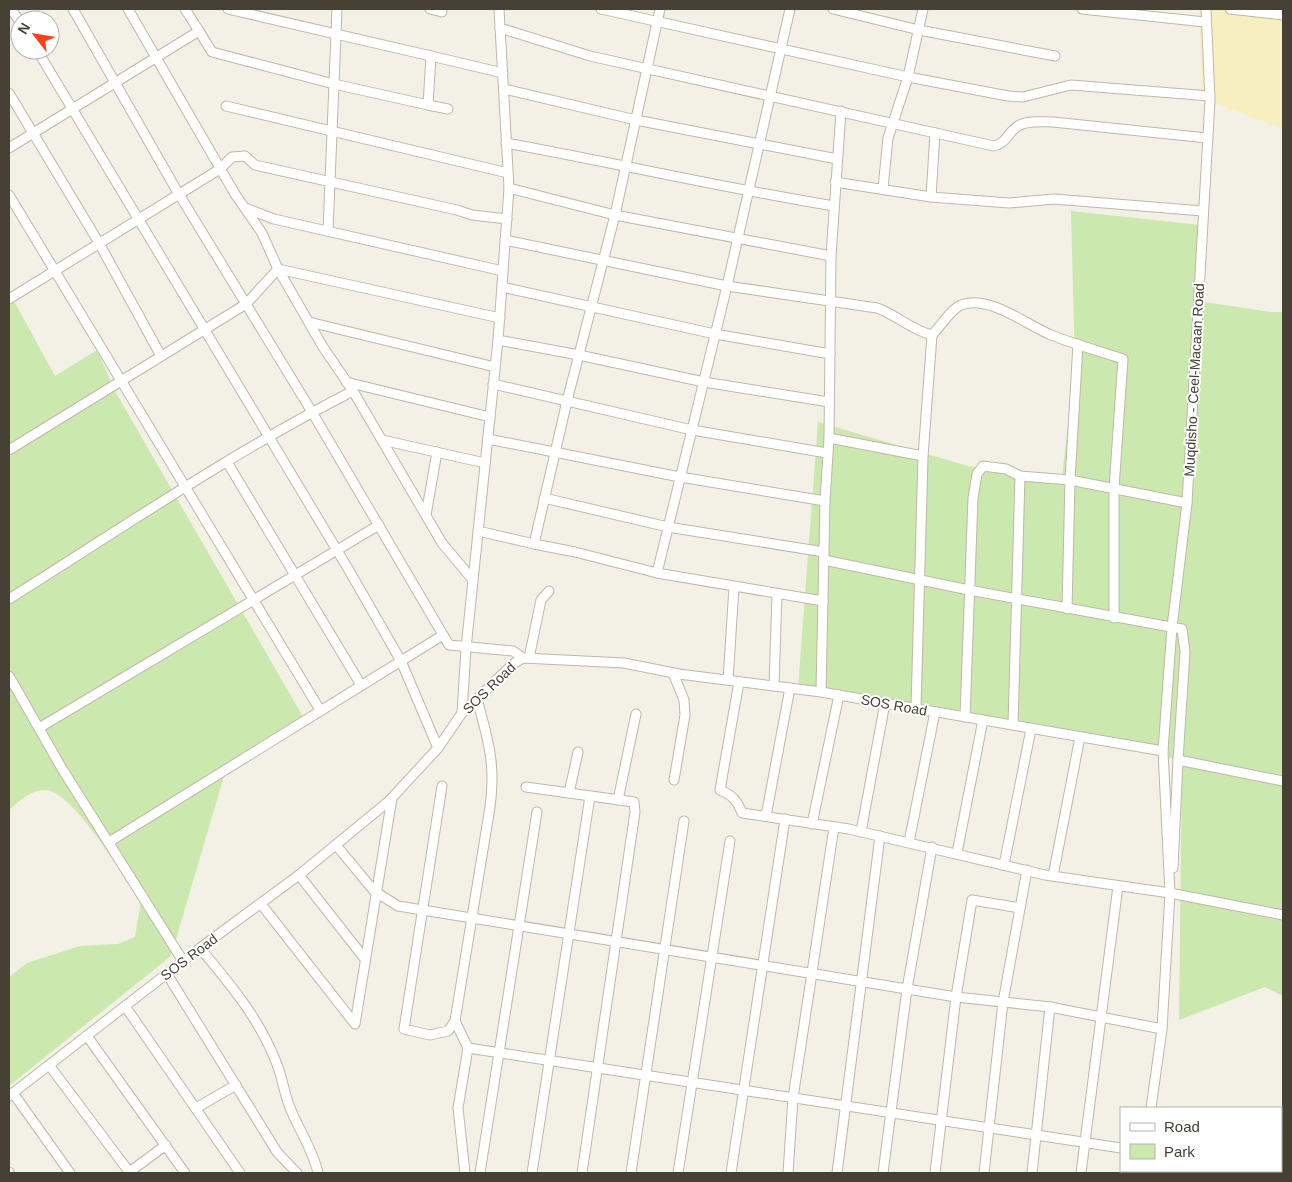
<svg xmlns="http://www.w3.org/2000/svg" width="1292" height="1182" font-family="Arial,sans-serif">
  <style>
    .green { fill: #cbe8ae }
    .sand { fill: #f8efc1 }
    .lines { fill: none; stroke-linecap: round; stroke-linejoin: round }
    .minor-casing { stroke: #bfb8a8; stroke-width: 11 }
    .minor { stroke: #fff; stroke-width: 9 }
    .labels { text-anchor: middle; stroke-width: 4; stroke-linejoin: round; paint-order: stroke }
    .street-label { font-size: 14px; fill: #464035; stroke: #fff }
  </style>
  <rect width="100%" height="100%" fill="#f3f0e6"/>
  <g class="green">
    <path d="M 1071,211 L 1200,225 L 1204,302 L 1271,312 L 1283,312 L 1283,996 L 1265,987 L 1179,1020 L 1182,760 L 798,688 L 818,422 L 968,466 L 1062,476 L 1075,367 Z"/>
    <path d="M 9,292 L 55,376 L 97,350 L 116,393 L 306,722 L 227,766 L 171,956 L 9,1086 L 9,977 L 27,963 L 80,946 L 118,944 L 135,937 L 141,902 C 125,879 73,790 45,790 C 30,790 20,801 9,810 Z"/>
  </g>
  <path class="sand" d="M 1199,9 L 1283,9 L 1283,129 L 1202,98 Z"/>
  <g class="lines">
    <g class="minor-casing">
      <g id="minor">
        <path d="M 11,9 L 20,22"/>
        <path d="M 73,9 L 177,191 L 312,412 L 449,645 L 513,651 L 523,658"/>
        <path d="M 228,9 L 431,56"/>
        <path d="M 430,9 L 442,12"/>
        <path d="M 601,9 L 908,77 L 1008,96 L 1023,97 L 1071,85 L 1210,96"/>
        <path d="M 833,9 L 919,30 L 1055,56"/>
        <path d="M 1082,9 L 1205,22"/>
        <path d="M 1230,9 L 1283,15"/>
        <path d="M 500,28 L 590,56 L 994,146 C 1007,143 1007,133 1018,126 C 1027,120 1042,122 1053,122 L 1207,138"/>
        <path d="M 199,31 L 212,52 L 334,84 L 428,105 L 431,56 L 503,73"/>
        <path d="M 37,50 L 350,572 L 401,661 L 438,748"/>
        <path d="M 504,89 L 636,120 L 837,159"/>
        <path d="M 9,93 L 99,243 L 161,356"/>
        <path d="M 428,105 L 448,109"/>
        <path d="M 226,106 L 508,173"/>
        <path d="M 506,143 C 616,163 724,188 834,206"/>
        <path d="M 9,148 L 199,31 L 185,9"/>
        <path d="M 835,182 L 931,197 L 1009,203 L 1054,199 L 1203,211"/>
        <path d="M 509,188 L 615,215 L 831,256"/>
        <path d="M 883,188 L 888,138 L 908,77 L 923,9"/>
        <path d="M 9,195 L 320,710"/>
        <path d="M 931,197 L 935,133"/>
        <path d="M 245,208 L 274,219 L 503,271"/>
        <path d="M 328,231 L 337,9"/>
        <path d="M 505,240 L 727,286 L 877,308 C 897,315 911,330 932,335 L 923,456 L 916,708"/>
        <path d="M 502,287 L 715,334 L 830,354"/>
        <path d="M 9,299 L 220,169 L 232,157 L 245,156 L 255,165 L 457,210 L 472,215 L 507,219"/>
        <path d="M 309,322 L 495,367"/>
        <path d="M 932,335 C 941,326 950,310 961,305 C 988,294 1027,325 1051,335 C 1074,344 1099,351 1123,359 L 1114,488 L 1114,618"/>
        <path d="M 498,340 L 579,355 L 704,382 L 829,402"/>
        <path d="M 346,382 L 490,417"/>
        <path d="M 493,384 L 692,430 L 827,453"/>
        <path d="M 353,391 L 442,543 L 473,580"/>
        <path d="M 829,438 L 923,456"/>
        <path d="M 488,439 L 680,477 L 825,501"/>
        <path d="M 382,440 L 485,463"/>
        <path d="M 9,450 L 246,304 L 278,269 L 500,318"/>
        <path d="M 227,462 L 361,685"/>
        <path d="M 544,498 L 668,527 L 824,552"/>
        <path d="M 426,515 L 437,452"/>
        <path d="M 478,531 L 534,544 L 567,401 L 615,215 L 660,9"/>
        <path d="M 534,544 L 575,552 L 657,573 L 823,601"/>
        <path d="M 824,560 L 969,590 L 1182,629 L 1185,652 L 1178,760"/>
        <path d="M 657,573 L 727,286 L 790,9"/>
        <path d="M 9,599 C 122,528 233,452 353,391 L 323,347 L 278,269 L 262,233 L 235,194 L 128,9"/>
        <path d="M 1067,609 L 1070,480 L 1078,344"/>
        <path d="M 529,658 L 541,600 L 549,591"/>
        <path d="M 673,673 L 684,700 L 685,715 L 674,780"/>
        <path d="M 9,676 L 61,767 L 183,961"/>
        <path d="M 728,680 L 734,587"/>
        <path d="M 739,682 L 720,790 C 732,795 737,800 742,813 L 849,829 L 1045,875 L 1170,893 L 1283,915"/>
        <path d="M 774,686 L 777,594"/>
        <path d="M 821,692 L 825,501 L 829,438 L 831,256 L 841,111"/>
        <path d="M 462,713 L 466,648 L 498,340 L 509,188 L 499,9"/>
        <path d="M 965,717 L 973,498 L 977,474 L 983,466 L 1006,469 L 1020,476 L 1070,480 L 1187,503"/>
        <path d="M 1013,725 L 1020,476"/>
        <path d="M 39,728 L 379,525"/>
        <path d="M 442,786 L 404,1029 L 430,1035 L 448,1031 L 455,1021 L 490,807 C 496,764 488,740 477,699"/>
        <path d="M 526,787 L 634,802 L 635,812 L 582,1173"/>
        <path d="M 569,793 L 578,752"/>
        <path d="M 618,800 L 636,714"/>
        <path d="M 766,816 L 790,688"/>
        <path d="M 812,824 L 839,695"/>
        <path d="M 861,832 L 885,703"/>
        <path d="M 109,842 L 443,635"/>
        <path d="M 909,842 L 935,712"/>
        <path d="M 336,845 L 374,891 L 398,906 L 956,997 L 1050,1007 L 1162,1029"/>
        <path d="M 957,853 L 983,720"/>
        <path d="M 1004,865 L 1031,729"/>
        <path d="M 1173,868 L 1178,760 L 1283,781"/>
        <path d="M 299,875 L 365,959"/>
        <path d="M 1053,876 L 1080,737"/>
        <path d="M 261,904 L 355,1024 L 392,798"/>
        <path d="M 200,948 C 230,984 259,1018 276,1062 C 283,1078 284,1095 291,1110 C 300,1132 313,1150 318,1173"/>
        <path d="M 167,974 L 277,1152 L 297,1173"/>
        <path d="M 125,1006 L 240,1173"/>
        <path d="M 455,1021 L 468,1048 L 458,1108 L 465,1173"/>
        <path d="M 87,1036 L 185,1173"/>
        <path d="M 468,1048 L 1121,1148"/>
        <path d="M 49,1065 L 130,1173"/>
        <path d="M 13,1093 L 70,1173"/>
        <path d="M 9,1096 L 200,948 L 299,875 L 389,801 L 438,748 L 462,713 L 513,664 L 523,658 L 624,663 L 679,674 L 821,692 L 1163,751"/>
        <path d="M 196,1108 L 236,1085"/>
        <path d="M 1151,1108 L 1162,1029 L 1170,893 L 1163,751 L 1172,627 L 1187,503 L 1210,100 L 1206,9"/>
        <path d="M 9,1172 L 9,1173"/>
        <path d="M 128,1173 L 166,1145"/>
        <path d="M 480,1173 L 537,812"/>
        <path d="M 532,1173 L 590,796"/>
        <path d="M 631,1173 L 684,821"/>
        <path d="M 678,1173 L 730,841"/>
        <path d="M 731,1173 L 785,819"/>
        <path d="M 788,1173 L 793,1098 L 834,827"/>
        <path d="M 837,1173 L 880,836"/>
        <path d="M 883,1173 L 907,989 L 932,847"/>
        <path d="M 935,1173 L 956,997 L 972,900 L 1020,908"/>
        <path d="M 984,1173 L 1003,1002 L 1027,870"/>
        <path d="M 1032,1173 L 1050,1007"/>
        <path d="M 1081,1173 L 1118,886"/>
        <path d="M 1146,1173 L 1146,1171"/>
      </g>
    </g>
    <use href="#minor" class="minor"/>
  </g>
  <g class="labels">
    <g class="street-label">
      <text transform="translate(1194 380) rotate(-87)" y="5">Muqdisho - Ceel-Macaan Road</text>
      <text transform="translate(489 688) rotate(-44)" y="5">SOS Road</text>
      <text transform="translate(894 705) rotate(10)" y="5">SOS Road</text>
      <text transform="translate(189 957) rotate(-37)" y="5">SOS Road</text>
    </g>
  </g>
  <rect width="1292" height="1182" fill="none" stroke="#464035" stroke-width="20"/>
  <rect x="1120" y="1107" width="162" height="65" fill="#ffffff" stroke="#b5b3ae"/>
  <rect x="1130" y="1123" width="25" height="8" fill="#ffffff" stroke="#b5b3ae"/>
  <text x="1164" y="1132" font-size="15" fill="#464035">Road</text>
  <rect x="1130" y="1144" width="25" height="15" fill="#cbe8ae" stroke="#b5b3ae"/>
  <text x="1164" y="1157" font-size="15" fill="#464035">Park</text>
  <g transform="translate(35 35) rotate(301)"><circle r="24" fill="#ffffff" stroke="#b5b3ae"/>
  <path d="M0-4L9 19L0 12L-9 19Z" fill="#fc4214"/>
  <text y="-8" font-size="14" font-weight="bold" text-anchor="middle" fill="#464035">N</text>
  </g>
</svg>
